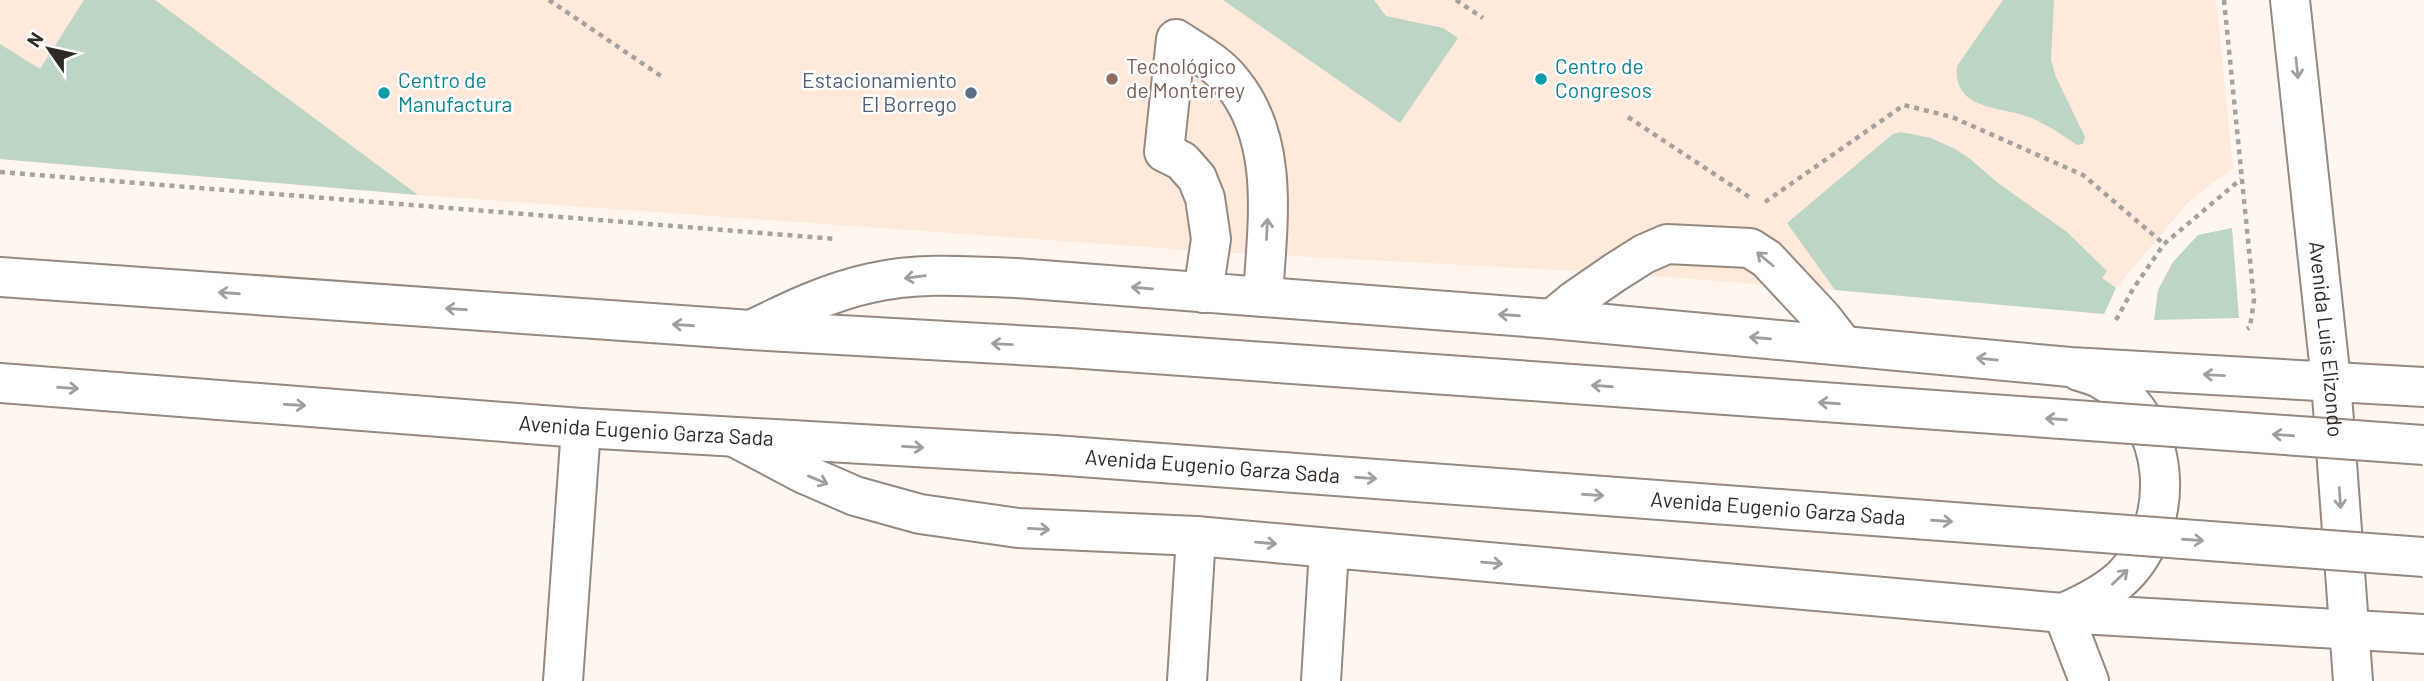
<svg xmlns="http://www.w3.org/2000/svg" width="2424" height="681" font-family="Barlow,sans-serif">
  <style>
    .built { fill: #fee9da }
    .green { fill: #bdd5c4 }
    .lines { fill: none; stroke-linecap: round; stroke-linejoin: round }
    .minor-casing { stroke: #94887f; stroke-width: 42 }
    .highway-casing { stroke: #94887f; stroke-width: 42 }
    .path { stroke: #a8a19c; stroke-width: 4.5; stroke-dasharray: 5 5; stroke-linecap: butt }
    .minor { stroke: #fff; stroke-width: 38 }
    .highway { stroke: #fff; stroke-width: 38 }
    .highway-bridge-casing { stroke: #94887f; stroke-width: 42; stroke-linecap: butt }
    .highway-bridge { stroke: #fff; stroke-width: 38 }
    .oneway { stroke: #a19f9d }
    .education-dot { fill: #8d6e63; stroke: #fff; stroke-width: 2.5 }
    .culture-dot { fill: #0f9aa8; stroke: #fff; stroke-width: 2.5 }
    .service-dot { fill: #5c6f8a; stroke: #fff; stroke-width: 2.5 }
    .labels { text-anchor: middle; stroke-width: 5; stroke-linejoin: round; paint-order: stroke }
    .education-label { font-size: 21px; fill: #785e54; stroke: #fff; text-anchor: start }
    .culture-label { font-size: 21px; fill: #0d838f; stroke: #fff; text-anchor: start }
    .service-label { font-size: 21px; fill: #4e5e75; stroke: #fff; text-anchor: end }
    .street-label { font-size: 21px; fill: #2f2a26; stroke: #fff }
  </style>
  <rect width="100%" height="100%" fill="#fff6f0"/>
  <path class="built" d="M 0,0 L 2216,0 L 2233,168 L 2191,199 L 2116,288 L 2104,314 L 1835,290 L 1614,273 L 1217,252 L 418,195 L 0,159 Z"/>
  <g class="green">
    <path d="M 84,0 L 155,0 L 418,195 L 0,159 L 0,44 L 40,69 Z"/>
    <path d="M 1223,0 L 1374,0 L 1386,16 L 1443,28 L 1458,38 L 1400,123 Z"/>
    <path d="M 2003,0 L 2054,0 L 2051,60 L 2056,77 L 2085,137 L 2083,144 L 2077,145 C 2061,134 2046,124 2029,117 C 1998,106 1953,110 1957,66 Z"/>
    <path d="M 1901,132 L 1931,138 L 1955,149 L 1969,158 L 1998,183 L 2067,232 L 2107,271 L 2102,278 L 2116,288 L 2104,314 L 1835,290 L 1787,223 L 1893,134 Z"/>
    <path d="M 2232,228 L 2239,318 L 2154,320 L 2158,290 L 2173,262 L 2198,235 Z"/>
  </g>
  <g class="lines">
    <g class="minor-casing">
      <g id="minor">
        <path id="s1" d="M 2290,0 L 2331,381 L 2353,681"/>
        <path d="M 1203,293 L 1211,239 L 1205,198 L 1197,178 L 1182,161 L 1164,152 L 1176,39 C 1196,52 1217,63 1232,82 C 1281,142 1267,225 1263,297"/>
        <path d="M 1552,319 L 1575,300 L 1614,273 L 1644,254 L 1667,244 L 1750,248 L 1767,259 L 1823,319 L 1843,345"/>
        <path d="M 751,330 C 790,311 829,292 871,283 C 918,272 968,276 1016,278 L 1552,319 L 2070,367 L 2424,387"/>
        <path d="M 2079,371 C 2086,373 2093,375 2099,378 C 2172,416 2179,522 2123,577 C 2106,593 2084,604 2063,613 L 2089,681"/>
        <path d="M 736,438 L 802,473 L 855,496 L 920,514 L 1018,528 L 1196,536 L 2063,613 L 2424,634"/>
        <path d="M 563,681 L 581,428"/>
        <path d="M 1187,681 L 1196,536"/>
        <path d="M 1321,681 L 1329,549"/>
      </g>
    </g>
    <g class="highway-casing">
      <g id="highway">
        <path d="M 0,277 L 751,330 L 1070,348"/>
        <path id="s2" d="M 0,383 L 581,428 L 1054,455"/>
      </g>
    </g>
    <g class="path">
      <path d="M 549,0 L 661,76"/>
      <path d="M 1456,0 L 1483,18"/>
      <path d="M 2224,0 L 2254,300 L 2250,327 L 2247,329"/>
      <path d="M 1628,117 L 1752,199"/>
      <path d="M 0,172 L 836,239"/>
      <path d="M 1765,202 L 1904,105 L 1952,117 L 2083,175 L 2164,244"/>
      <path d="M 2116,320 L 2133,289 L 2164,244 L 2241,179"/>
    </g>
    <use href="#minor" class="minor"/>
    <use href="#highway" class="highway"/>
    <g class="highway-bridge-casing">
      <g id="highway-bridge">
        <path d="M 1070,348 L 2424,445"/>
        <path id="s3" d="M 1054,455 L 2424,557"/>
      </g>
    </g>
    <use href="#highway-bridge" class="highway-bridge"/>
  </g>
  <defs><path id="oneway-shaft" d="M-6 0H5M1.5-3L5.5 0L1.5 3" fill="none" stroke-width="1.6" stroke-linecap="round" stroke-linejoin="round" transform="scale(1.75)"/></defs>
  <g class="oneway">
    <use href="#oneway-shaft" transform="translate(2297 68) rotate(84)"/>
    <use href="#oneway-shaft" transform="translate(1267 229) rotate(-87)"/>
    <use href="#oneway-shaft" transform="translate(1765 259) rotate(-140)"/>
    <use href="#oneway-shaft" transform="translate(915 277) rotate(173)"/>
    <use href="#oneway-shaft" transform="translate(1142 288) rotate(-175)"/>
    <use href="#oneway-shaft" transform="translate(229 293) rotate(-176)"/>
    <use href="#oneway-shaft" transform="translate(456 309) rotate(-176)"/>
    <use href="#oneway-shaft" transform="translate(1509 315) rotate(-176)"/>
    <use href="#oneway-shaft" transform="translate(683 325) rotate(-176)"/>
    <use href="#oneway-shaft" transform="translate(1760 338) rotate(-175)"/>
    <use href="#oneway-shaft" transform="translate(1002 344) rotate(-177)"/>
    <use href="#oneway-shaft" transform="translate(1987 359) rotate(-174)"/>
    <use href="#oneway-shaft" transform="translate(2214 375) rotate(-177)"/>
    <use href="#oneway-shaft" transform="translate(1602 386) rotate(-176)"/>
    <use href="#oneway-shaft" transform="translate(68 388) rotate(4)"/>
    <use href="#oneway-shaft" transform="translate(1829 403) rotate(-176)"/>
    <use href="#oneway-shaft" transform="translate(295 405) rotate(4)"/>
    <use href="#oneway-shaft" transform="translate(2056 419) rotate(-176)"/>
    <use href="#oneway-shaft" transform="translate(2283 435) rotate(-176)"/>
    <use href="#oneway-shaft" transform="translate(913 447) rotate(3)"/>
    <use href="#oneway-shaft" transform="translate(1366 478) rotate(4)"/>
    <use href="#oneway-shaft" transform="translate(818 480) rotate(23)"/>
    <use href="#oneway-shaft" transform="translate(1593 495) rotate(4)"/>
    <use href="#oneway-shaft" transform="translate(2340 498) rotate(86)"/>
    <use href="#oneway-shaft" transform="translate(1942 521) rotate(4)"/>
    <use href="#oneway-shaft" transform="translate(1039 529) rotate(3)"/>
    <use href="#oneway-shaft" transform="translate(2193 540) rotate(4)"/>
    <use href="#oneway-shaft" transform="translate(1266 543) rotate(5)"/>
    <use href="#oneway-shaft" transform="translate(1492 563) rotate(5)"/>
    <use href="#oneway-shaft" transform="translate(2120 577) rotate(-43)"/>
  </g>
  <circle class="education-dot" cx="1112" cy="79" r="7"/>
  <g class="culture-dot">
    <circle cx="1541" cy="79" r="7"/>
    <circle cx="384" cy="93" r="7"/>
  </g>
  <circle class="service-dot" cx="971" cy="93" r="7"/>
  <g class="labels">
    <g class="education-label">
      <text x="1126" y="74">Tecnológico<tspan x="1126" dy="24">de Monterrey</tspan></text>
    </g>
    <g class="culture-label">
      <text x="1555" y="74">Centro de<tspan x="1555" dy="24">Congresos</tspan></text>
      <text x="398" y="88">Centro de<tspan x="398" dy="24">Manufactura</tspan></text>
    </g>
    <g class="service-label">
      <text x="957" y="88">Estacionamiento<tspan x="957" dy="24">El Borrego</tspan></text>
    </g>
    <g class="street-label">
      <text dy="7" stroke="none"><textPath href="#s1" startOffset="341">Avenida Luis Elizondo</textPath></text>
      <text dy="7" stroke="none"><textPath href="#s2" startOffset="648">Avenida Eugenio Garza Sada</textPath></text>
      <text dy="7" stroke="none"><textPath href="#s3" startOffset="159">Avenida Eugenio Garza Sada</textPath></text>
      <text dy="7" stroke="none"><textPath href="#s3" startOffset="726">Avenida Eugenio Garza Sada</textPath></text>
    </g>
  </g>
  <g transform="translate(49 49) rotate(304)" stroke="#ffffff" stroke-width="5" paint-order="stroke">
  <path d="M0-5L12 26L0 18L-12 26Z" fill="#2f2a26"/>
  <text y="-10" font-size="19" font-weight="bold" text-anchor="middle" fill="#2f2a26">N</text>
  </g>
</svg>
